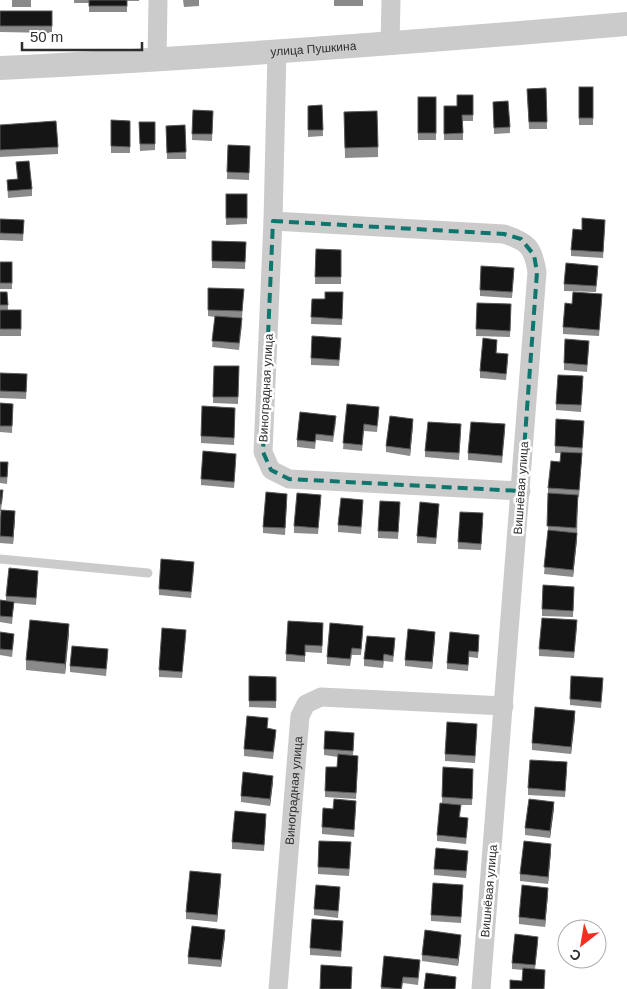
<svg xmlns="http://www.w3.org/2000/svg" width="627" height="989" font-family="Helvetica,sans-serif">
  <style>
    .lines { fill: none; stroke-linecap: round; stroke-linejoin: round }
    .service { stroke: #cbcbcb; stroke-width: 9 }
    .minor { stroke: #cbcbcb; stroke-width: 19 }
    .tertiary { stroke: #cbcbcb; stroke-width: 24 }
    .wall { fill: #8a8a8a }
    .shaded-wall { fill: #5b5b5b }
    .building { fill: #151515; stroke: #5b5b5b }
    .marked { fill: none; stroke: #0f766e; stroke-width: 4; stroke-dasharray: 10 6; stroke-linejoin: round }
    .labels { text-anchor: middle; stroke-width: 5; stroke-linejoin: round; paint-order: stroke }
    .street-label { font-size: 12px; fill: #2e2e2e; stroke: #fff }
  </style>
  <rect width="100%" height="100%" fill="#fff"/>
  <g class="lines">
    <path class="service" d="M 0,559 L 148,573"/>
    <g class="minor">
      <path d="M 390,44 L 391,0"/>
      <path d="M 277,52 L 273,221 L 263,452 L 271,470 L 289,479 L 521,491"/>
      <path d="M 157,60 L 158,0"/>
      <path d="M 273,221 L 504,234 C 528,242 533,247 537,272 L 481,989"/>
      <path id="s1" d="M 278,989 L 300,716 L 306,704 L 321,697 L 504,706"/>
    </g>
    <path class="tertiary" id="s2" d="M 0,68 C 209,58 418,42 627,24"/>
  </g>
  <g class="wall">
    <rect x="12" y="0" width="19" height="7"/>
    <path d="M 74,0 L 139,0 L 139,1 L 127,1 L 127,12 L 89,12 L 89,3 L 74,3 Z"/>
    <path d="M 183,0 L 199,0 L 199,6 L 184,7 Z"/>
    <rect x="334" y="0" width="29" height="6"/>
    <path d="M 0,11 L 52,11 L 52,33 L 0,32 Z"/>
    <rect x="579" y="87" width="14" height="38"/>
    <path d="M 546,88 L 547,129 L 529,129 L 527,89 Z"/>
    <path d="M 473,95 L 473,121 L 463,121 L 463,140 L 444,140 L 444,106 L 457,106 Z"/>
    <rect x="418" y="97" width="18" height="43"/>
    <path d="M 493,102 L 510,127 L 510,133 L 494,134 Z"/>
    <path d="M 322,105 L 323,136 L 308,137 L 308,106 Z"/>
    <path d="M 193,110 L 213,111 L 212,141 L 192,140 Z"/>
    <path d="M 344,112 L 378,147 L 378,157 L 345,158 Z"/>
    <path d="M 111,120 L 130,121 L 130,153 L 111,153 Z"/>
    <path d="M 139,122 L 155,122 L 155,150 L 140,151 Z"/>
    <path d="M 0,125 L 58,147 L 58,154 L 0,157 Z"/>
    <path d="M 185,125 L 186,159 L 167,159 L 166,126 Z"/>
    <path d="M 228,145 L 250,146 L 249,180 L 227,179 Z"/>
    <path d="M 16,162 L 32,189 L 32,196 L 8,198 L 7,180 L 17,179 Z"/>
    <path d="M 226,194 L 247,194 L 247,224 L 226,225 Z"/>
    <path d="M 0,219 L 24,220 L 23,241 L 0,240 Z"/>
    <path d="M 605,226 L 603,258 L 571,256 L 571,250 Z"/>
    <path d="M 212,241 L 246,242 L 245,269 L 212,268 Z"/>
    <path d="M 316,249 L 341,250 L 341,284 L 315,284 Z"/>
    <rect x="0" y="262" width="12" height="27"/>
    <path d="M 598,272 L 596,292 L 564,291 L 564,284 Z"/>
    <path d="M 514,274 L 512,298 L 480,296 L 480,290 Z"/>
    <path d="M 208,288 L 244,289 L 242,318 L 232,318 L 242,325 L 239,350 L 212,347 L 215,317 L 208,316 Z"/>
    <path d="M 0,292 L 7,292 L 8,310 L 21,310 L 21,336 L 0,336 Z"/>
    <path d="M 343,292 L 342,325 L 311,324 L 312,299 L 325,299 Z"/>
    <path d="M 602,301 L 599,336 L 563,334 L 563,327 L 572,304 Z"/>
    <path d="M 477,303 L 511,304 L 510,337 L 476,336 Z"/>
    <path d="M 341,344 L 339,366 L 311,365 L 311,358 Z"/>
    <path d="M 497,346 L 496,353 L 508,361 L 506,380 L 480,378 L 480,371 Z"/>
    <path d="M 589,347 L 587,372 L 564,370 L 564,363 Z"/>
    <path d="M 214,366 L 239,366 L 238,404 L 213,403 Z"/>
    <path d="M 0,373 L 27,381 L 26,399 L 0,398 Z"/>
    <path d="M 583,383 L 581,412 L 556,410 L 556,404 Z"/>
    <path d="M 0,403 L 13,404 L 12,433 L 0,432 Z"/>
    <path d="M 347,404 L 379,414 L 377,432 L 364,431 L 362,451 L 343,449 Z"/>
    <path d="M 235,414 L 234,445 L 201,443 L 201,436 Z"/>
    <path d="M 336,422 L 333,442 L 316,440 L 315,449 L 297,447 L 297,440 Z"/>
    <path d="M 413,425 L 410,456 L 386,452 L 386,446 Z"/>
    <path d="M 584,428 L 579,497 L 578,497 L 577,539 L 573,577 L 544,574 L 548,533 L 548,488 L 560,462 L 561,453 L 555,453 L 555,446 Z"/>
    <path d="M 461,431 L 459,460 L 425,457 L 425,451 Z"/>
    <path d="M 505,431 L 502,463 L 468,460 L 468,453 Z"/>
    <path d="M 236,461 L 234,488 L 201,485 L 201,479 Z"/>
    <path d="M 0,462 L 8,469 L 7,484 L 0,483 Z"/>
    <path d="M 0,490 L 3,497 L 1,510 L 15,518 L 13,544 L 0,543 L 0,520 L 1,511 L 0,511 Z"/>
    <path d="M 287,500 L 285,535 L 263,533 L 263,527 Z"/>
    <path d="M 321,501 L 318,534 L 294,533 L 294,526 Z"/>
    <path d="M 363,507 L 361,534 L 338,532 L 338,525 Z"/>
    <path d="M 400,509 L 398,539 L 378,538 L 378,531 Z"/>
    <path d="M 439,510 L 436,544 L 417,543 L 417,536 Z"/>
    <path d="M 483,520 L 481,550 L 458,549 L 458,542 Z"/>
    <path d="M 194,569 L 191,598 L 159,595 L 159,589 Z"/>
    <path d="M 38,577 L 36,605 L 14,603 L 12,624 L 0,622 L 0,600 L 6,601 L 6,596 Z"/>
    <path d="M 574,587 L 573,617 L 542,616 L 542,609 Z"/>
    <path d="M 577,627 L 574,658 L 539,656 L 539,649 Z"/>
    <path d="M 323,630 L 322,653 L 305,652 L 305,662 L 286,661 L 286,654 Z"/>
    <path d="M 0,632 L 14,640 L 12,657 L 0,655 Z"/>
    <path d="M 363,632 L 361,655 L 352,655 L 350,666 L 327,664 L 327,657 Z"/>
    <path d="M 69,633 L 65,674 L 26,670 L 26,660 Z"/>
    <path d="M 186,636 L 182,678 L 159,677 L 159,670 Z"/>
    <path d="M 435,638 L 432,669 L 405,666 L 405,660 Z"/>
    <path d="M 479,642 L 478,658 L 469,657 L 468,671 L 447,669 L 447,663 Z"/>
    <path d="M 395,645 L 393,662 L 384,661 L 383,668 L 364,666 L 364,659 Z"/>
    <path d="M 108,656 L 106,676 L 70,672 L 70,666 Z"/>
    <path d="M 249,676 L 276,677 L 276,708 L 249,707 Z"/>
    <path d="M 603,685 L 601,708 L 570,705 L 570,699 Z"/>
    <path d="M 575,718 L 571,754 L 532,750 L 532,743 Z"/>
    <path d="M 267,729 L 276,736 L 273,759 L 244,756 L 244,749 Z"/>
    <path d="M 477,730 L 475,763 L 445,761 L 445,754 Z"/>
    <path d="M 354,740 L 353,755 L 358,762 L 356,799 L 325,797 L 325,791 L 337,767 L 338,757 L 324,755 L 324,749 Z"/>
    <path d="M 443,767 L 473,775 L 472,805 L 461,805 L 460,817 L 468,824 L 466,844 L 437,841 L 437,835 L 442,803 Z"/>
    <path d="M 567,769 L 565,797 L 528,795 L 528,788 Z"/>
    <path d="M 273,782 L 270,806 L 241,802 L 241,796 Z"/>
    <path d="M 356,807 L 354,837 L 322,834 L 322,827 L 333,809 Z"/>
    <path d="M 554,808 L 550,838 L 525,835 L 525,828 Z"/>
    <path d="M 266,821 L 264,851 L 232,849 L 232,842 Z"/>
    <path d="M 351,849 L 349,876 L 318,874 L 318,867 Z"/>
    <path d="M 551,851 L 548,884 L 520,881 L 520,874 Z"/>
    <path d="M 468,857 L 466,878 L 434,875 L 434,869 Z"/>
    <path d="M 221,880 L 217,922 L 186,919 L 186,912 Z"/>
    <path d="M 463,891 L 461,923 L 431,921 L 431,915 Z"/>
    <path d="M 340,894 L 338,918 L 314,915 L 314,909 Z"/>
    <path d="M 548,894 L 545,927 L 519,924 L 519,917 Z"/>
    <path d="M 343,928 L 341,957 L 310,955 L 310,948 Z"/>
    <path d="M 225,936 L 221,967 L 188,964 L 188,957 Z"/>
    <path d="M 461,941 L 458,966 L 422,961 L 422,955 Z"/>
    <path d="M 538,943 L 535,969 L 545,976 L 523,970 L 512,969 L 512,963 Z"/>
    <path d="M 384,956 L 420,966 L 418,985 L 403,983 L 402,989 L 381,989 Z"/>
  </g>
  <g class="shaded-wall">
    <path d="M 413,419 L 413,425 L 410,456 L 410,449 Z"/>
    <path d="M 15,511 L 15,518 L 13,544 L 13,537 Z"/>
    <path d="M 577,533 L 577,539 L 573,577 L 573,570 Z"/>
    <path d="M 69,624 L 69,633 L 65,674 L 65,664 Z"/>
    <path d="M 435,632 L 435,638 L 432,669 L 432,662 Z"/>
    <path d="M 575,711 L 575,718 L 571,754 L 571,747 Z"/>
    <path d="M 273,776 L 273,782 L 270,806 L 270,799 Z"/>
    <path d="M 554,802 L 554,808 L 550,838 L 550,831 Z"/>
    <path d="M 551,844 L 551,851 L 548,884 L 548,877 Z"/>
    <path d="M 221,874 L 221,880 L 217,922 L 217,915 Z"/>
    <path d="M 548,888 L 548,894 L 545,927 L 545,920 Z"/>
    <path d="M 225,930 L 225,936 L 221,967 L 221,960 Z"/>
    <path d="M 461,935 L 461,941 L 458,966 L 458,959 Z"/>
  </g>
  <g class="building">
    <rect x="89" y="0" width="38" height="6"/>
    <rect x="0" y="11" width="52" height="15"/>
    <rect x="579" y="87" width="14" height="31"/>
    <path d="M 546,88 L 547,122 L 529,122 L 527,89 Z"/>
    <path d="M 457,95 L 473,95 L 473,115 L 462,115 L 463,133 L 444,134 L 444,106 L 457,106 Z"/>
    <rect x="418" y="97" width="18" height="36"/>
    <path d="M 508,101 L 510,127 L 494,128 L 493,102 Z"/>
    <path d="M 322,105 L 323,130 L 308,130 L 308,106 Z"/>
    <path d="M 193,110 L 213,111 L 212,134 L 192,134 Z"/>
    <path d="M 377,111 L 378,147 L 345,148 L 344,112 Z"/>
    <path d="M 111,120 L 130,121 L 130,147 L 111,146 Z"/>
    <path d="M 56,121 L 58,147 L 0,150 L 0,125 Z"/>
    <path d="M 139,122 L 155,122 L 155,144 L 140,144 Z"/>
    <path d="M 185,125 L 186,152 L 167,153 L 166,126 Z"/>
    <path d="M 228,145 L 250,146 L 249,173 L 227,172 Z"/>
    <path d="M 29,161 L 32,189 L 8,191 L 7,180 L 18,179 L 16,162 Z"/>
    <rect x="226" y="194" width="21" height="24"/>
    <path d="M 582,218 L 605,220 L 603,252 L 571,250 L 573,229 L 582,230 Z"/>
    <path d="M 0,219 L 24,220 L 23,234 L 0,233 Z"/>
    <path d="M 212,241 L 246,242 L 245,262 L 212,261 Z"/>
    <path d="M 316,249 L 341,250 L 341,277 L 315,277 Z"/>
    <rect x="0" y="262" width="12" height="21"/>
    <path d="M 566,263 L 598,266 L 596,286 L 564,284 Z"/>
    <path d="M 481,266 L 514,268 L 512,292 L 480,290 Z"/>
    <path d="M 208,288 L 244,289 L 242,311 L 208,310 Z"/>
    <path d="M 0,292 L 7,292 L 8,305 L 0,305 Z"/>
    <path d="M 325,292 L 343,292 L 342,319 L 311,317 L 312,299 L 325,299 Z"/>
    <path d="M 573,292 L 602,294 L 599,330 L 563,327 L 565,303 L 572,304 Z"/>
    <path d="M 477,303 L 511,304 L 510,331 L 476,329 Z"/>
    <rect x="0" y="310" width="21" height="19"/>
    <path d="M 215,316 L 242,318 L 239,343 L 212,341 Z"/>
    <path d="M 312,336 L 341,338 L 339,360 L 311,358 Z"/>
    <path d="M 483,338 L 497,340 L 496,353 L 508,354 L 506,374 L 480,371 Z"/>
    <path d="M 565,339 L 589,341 L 587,365 L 564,363 Z"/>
    <path d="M 214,366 L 239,366 L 238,397 L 213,397 Z"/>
    <path d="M 0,373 L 27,374 L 26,392 L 0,391 Z"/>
    <path d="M 558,375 L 583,376 L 581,405 L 556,404 Z"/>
    <path d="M 0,403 L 13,404 L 12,426 L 0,426 Z"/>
    <path d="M 347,404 L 379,407 L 377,426 L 364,424 L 362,445 L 343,443 Z"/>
    <path d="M 202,406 L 235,408 L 234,438 L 201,436 Z"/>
    <path d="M 300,412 L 336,416 L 333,436 L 316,434 L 315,442 L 297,440 Z"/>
    <path d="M 390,416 L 413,419 L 410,449 L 386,446 Z"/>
    <path d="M 556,419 L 584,421 L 582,448 L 555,446 Z"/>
    <path d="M 428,422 L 461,424 L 459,453 L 425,451 Z"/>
    <path d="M 471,422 L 505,424 L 502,456 L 468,453 Z"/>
    <path d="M 203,451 L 236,454 L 234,482 L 201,479 Z"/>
    <path d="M 561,452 L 582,453 L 579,490 L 548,488 L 551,461 L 560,462 Z"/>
    <path d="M 0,462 L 8,462 L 7,477 L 0,477 Z"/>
    <path d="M 0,490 L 3,490 L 1,504 L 0,504 Z"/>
    <path d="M 266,492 L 287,494 L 285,528 L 263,527 Z"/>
    <path d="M 297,493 L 321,495 L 318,528 L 294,526 Z"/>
    <path d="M 548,493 L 578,495 L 576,528 L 547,526 Z"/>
    <path d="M 341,498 L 363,500 L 361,527 L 338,525 Z"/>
    <path d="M 380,501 L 400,502 L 398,532 L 378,531 Z"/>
    <path d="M 420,502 L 439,504 L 436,538 L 417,536 Z"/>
    <path d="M 1,510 L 15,511 L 13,537 L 0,536 Z"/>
    <path d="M 460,512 L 483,513 L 481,544 L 458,542 Z"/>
    <path d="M 548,530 L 577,533 L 573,570 L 544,567 Z"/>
    <path d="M 161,559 L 194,562 L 191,592 L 159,589 Z"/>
    <path d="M 9,568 L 38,571 L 36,598 L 6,596 Z"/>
    <path d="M 543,585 L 574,587 L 573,611 L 542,609 Z"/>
    <path d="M 0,600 L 14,602 L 12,617 L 0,616 Z"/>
    <path d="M 542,618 L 577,620 L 574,652 L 539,649 Z"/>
    <path d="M 30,620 L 69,624 L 65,664 L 26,660 Z"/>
    <path d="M 288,621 L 323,623 L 322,646 L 305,645 L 305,656 L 286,654 Z"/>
    <path d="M 330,623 L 363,626 L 361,649 L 352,648 L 350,659 L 327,657 Z"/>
    <path d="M 162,628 L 186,630 L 182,672 L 159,670 Z"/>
    <path d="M 408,629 L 435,632 L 432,662 L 405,660 Z"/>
    <path d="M 0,632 L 14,634 L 12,650 L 0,649 Z"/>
    <path d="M 450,632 L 479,635 L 478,652 L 469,651 L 468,665 L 447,663 Z"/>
    <path d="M 367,636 L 395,638 L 393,656 L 384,654 L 383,661 L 364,659 Z"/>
    <path d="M 72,646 L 108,649 L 106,669 L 70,666 Z"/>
    <path d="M 249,676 L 276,677 L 276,701 L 249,701 Z"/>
    <path d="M 571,676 L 603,678 L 601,702 L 570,699 Z"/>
    <path d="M 535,707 L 575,711 L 571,747 L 532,743 Z"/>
    <path d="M 247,716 L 268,718 L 267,728 L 276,730 L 273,752 L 244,749 Z"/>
    <path d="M 447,722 L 477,724 L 475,756 L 445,754 Z"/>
    <path d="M 325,731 L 354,733 L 353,751 L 324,749 Z"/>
    <path d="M 338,754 L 358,756 L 356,793 L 325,791 L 326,767 L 337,767 Z"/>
    <path d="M 530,760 L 567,762 L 565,791 L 528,788 Z"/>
    <path d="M 443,767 L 473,769 L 472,799 L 442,797 Z"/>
    <path d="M 243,772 L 273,776 L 270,799 L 241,796 Z"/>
    <path d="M 334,799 L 356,801 L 354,830 L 322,827 L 323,808 L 333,809 Z"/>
    <path d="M 529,799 L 554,802 L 550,831 L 525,828 Z"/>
    <path d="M 440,803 L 461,805 L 459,817 L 468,818 L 466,838 L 437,835 Z"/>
    <path d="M 235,811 L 266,814 L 264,845 L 232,842 Z"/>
    <path d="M 319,841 L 351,842 L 349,869 L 318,867 Z"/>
    <path d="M 524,841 L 551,844 L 548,877 L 520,874 Z"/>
    <path d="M 436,848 L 468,851 L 466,871 L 434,869 Z"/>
    <path d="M 190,871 L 221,874 L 217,915 L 186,912 Z"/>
    <path d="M 433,883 L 463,885 L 461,917 L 431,915 Z"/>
    <path d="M 316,885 L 340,887 L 338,911 L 314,909 Z"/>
    <path d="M 522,885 L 548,888 L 545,920 L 519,917 Z"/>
    <path d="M 312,919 L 343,921 L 341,951 L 310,948 Z"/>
    <path d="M 192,926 L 225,930 L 221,960 L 188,957 Z"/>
    <path d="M 425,930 L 461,935 L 458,959 L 422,955 Z"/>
    <path d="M 515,934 L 538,937 L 535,965 L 512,963 Z"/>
    <path d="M 384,956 L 420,960 L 418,978 L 403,977 L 401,989 L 381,987 Z"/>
    <path d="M 321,965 L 352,967 L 351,989 L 320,989 Z"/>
    <path d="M 523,968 L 545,970 L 544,989 L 510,989 L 510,980 L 522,981 Z"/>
    <path d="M 426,973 L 456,977 L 455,989 L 424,989 Z"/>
  </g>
  <path class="marked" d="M 273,221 L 504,234 L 521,239 L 534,255 L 537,272 L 521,491 L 289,479 L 271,470 L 263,452 Z"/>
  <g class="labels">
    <g class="street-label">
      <text dy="4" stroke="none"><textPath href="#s2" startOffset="314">улица Пушкина</textPath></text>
      <text transform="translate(266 388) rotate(-87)" y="4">Виноградная улица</text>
      <text transform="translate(521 488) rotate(-86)" y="4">Вишнёвая улица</text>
      <text dy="4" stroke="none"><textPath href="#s1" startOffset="199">Виноградная улица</textPath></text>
      <text transform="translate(489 891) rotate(-85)" y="4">Вишнёвая улица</text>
    </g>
  </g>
  <g transform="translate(582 944) rotate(211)"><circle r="24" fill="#ffffff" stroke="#ababab"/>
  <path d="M0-4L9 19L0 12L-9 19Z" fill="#f43020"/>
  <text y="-8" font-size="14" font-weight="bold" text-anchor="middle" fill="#2e2e2e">С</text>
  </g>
  <path d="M22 42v8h120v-8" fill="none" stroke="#2e2e2e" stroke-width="2.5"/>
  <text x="30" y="42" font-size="15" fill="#2e2e2e" stroke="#ffffff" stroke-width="4" paint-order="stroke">50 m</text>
</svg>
